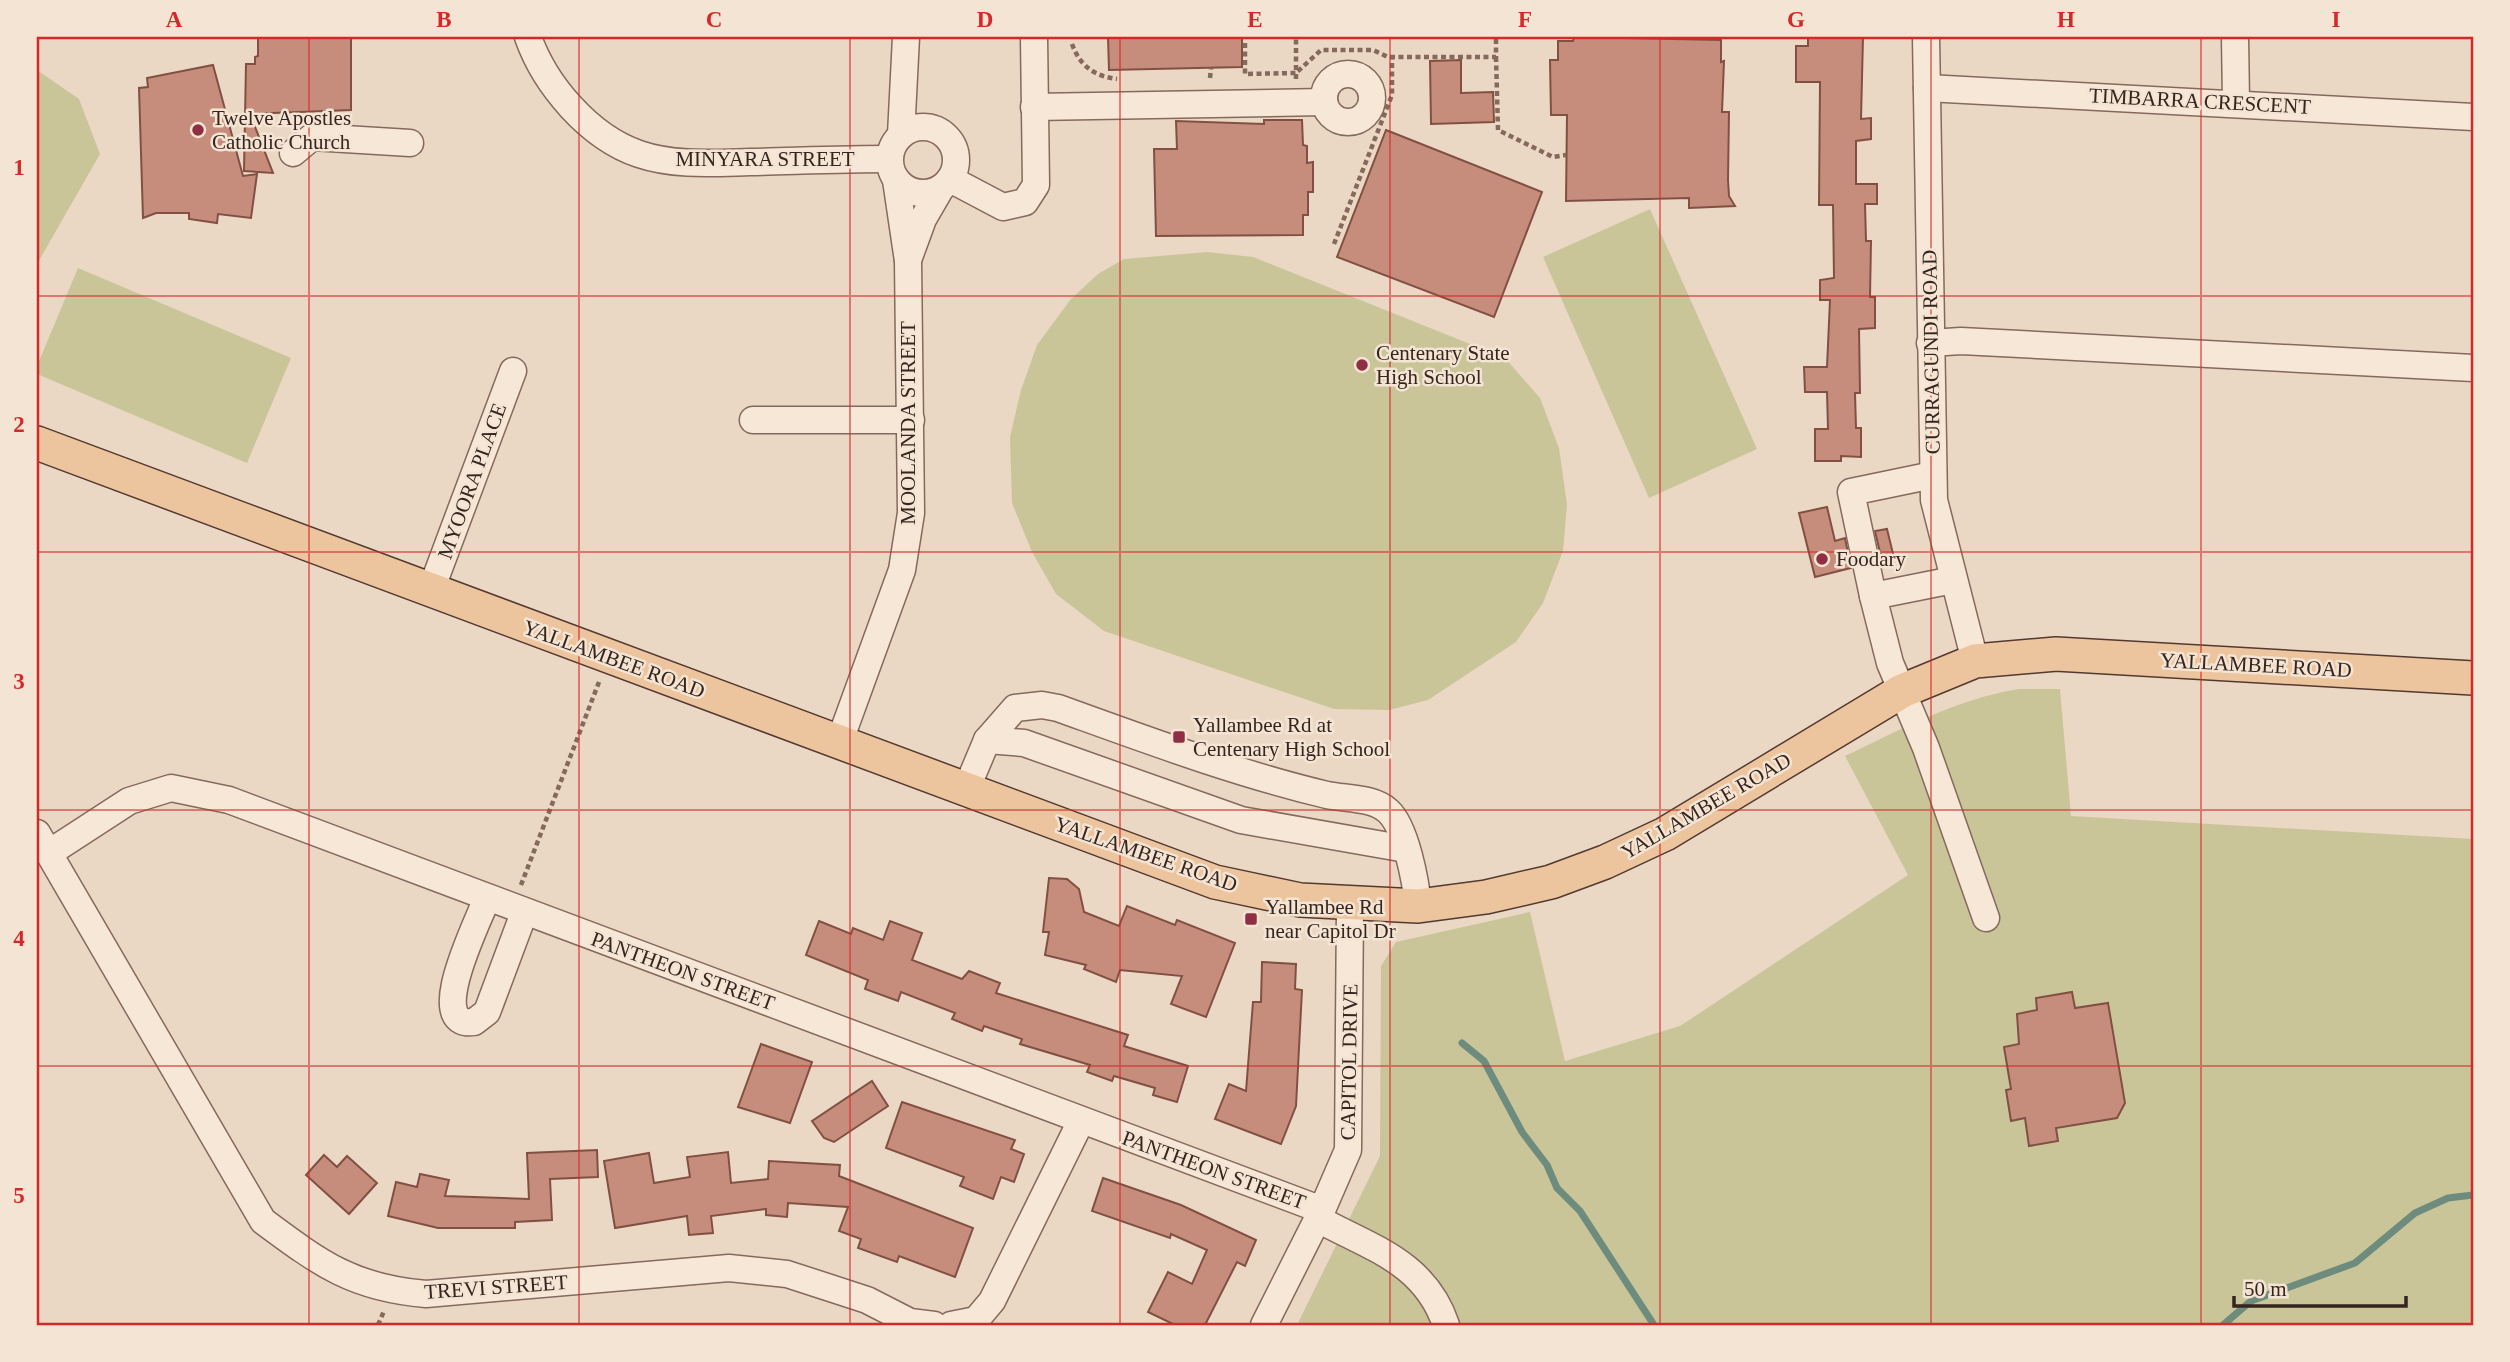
<svg xmlns="http://www.w3.org/2000/svg" width="2510" height="1362" font-family="Georgia,serif">
  <style>
    .green { fill: #c9c599 }
    .lines { fill: none; stroke-linecap: round; stroke-linejoin: round }
    .stream { stroke: #6d8c7e; stroke-width: 7 }
    .building { fill: #c78d7c; stroke: #825043; stroke-width: 2 }
    .minor-casing { stroke: #85695c; stroke-width: 29 }
    .major-casing { stroke: #533930; stroke-width: 36 }
    .path { stroke: #85695c; stroke-width: 4.5; stroke-dasharray: 5 3.5; stroke-linecap: butt }
    .minor { stroke: #f7e7d7; stroke-width: 26 }
    .major { stroke: #ecc59e; stroke-width: 33 }
    .grid { fill: none; stroke: #d62828; stroke-width: 2; stroke-opacity: 0.55 }
    .poi-dot { fill: #902f43; stroke: #f3e4d3; stroke-width: 2.5 }
    .labels { text-anchor: middle; stroke-width: 5; stroke-linejoin: round; paint-order: stroke }
    .street-label { font-size: 21px; fill: #36251f; stroke: #f3e4d3 }
    .poi-label { font-size: 21px; fill: #36251f; stroke: #f3e4d3; text-anchor: start }
    .neatline { fill: none; stroke: #d62828; stroke-width: 2.5 }
    .grid-label { font-size: 23px; text-anchor: middle; font-weight: bold; fill: #d62828 }
  </style>
  <rect width="100%" height="100%" fill="#ebd8c4"/>
  <g class="green">
    <path d="M 37,70 L 79,99 L 100,154 L 37,264 Z"/>
    <path d="M 1650,209 L 1757,449 L 1649,498 L 1543,257 Z"/>
    <path d="M 1207,252 L 1253,257 L 1505,358 L 1540,398 L 1559,448 L 1567,505 L 1563,551 L 1543,603 L 1516,642 L 1428,700 L 1389,710 L 1334,709 L 1104,631 L 1056,594 L 1032,552 L 1012,503 L 1010,437 L 1021,390 L 1037,345 L 1071,299 L 1098,274 L 1124,259 Z"/>
    <path d="M 78,268 L 291,358 L 247,463 L 37,374 L 37,366 Z"/>
    <path d="M 2019,689 L 2060,689 L 2071,816 L 2473,839 L 2473,1325 L 1297,1325 L 1380,1156 L 1381,966 L 1396,942 L 1530,912 L 1565,1061 L 1680,1026 L 1908,875 L 1845,756 C 1902,729 1956,699 2019,689 Z"/>
  </g>
  <g class="lines">
    <g class="stream">
      <path d="M 1462,1043 L 1484,1061 L 1522,1132 L 1547,1165 L 1557,1188 L 1580,1211 L 1654,1325"/>
      <path d="M 2223,1325 L 2251,1301 L 2355,1263 L 2415,1213 L 2448,1198 L 2473,1195"/>
    </g>
  </g>
  <g class="building">
    <path d="M 258,37 L 351,37 L 351,110 L 250,114 L 273,173 L 244,171 L 246,64 L 255,64 L 255,57 L 258,56 Z"/>
    <path d="M 1108,37 L 1242,37 L 1242,67 L 1109,70 Z"/>
    <path d="M 1574,37 L 1721,40 L 1721,62 L 1724,61 L 1722,112 L 1729,112 L 1728,180 L 1729,196 L 1735,206 L 1689,208 L 1689,198 L 1566,201 L 1567,115 L 1551,115 L 1550,60 L 1558,60 L 1558,41 L 1573,41 Z"/>
    <path d="M 1808,37 L 1863,37 L 1861,119 L 1871,118 L 1871,139 L 1856,141 L 1856,184 L 1877,184 L 1877,204 L 1865,204 L 1866,241 L 1871,241 L 1870,297 L 1875,297 L 1875,328 L 1859,329 L 1860,393 L 1855,393 L 1856,428 L 1861,428 L 1861,457 L 1841,456 L 1841,461 L 1815,461 L 1815,429 L 1828,429 L 1827,392 L 1805,392 L 1804,367 L 1827,367 L 1830,300 L 1820,300 L 1820,280 L 1834,278 L 1833,205 L 1819,205 L 1820,82 L 1796,82 L 1796,46 L 1808,46 Z"/>
    <path d="M 1461,60 L 1461,93 L 1493,92 L 1494,122 L 1431,124 L 1430,61 Z"/>
    <path d="M 213,65 L 243,176 L 257,174 L 251,218 L 218,214 L 217,223 L 189,219 L 189,213 L 156,213 L 143,218 L 139,88 L 148,87 L 147,78 Z"/>
    <path d="M 1264,120 L 1302,120 L 1303,145 L 1307,146 L 1307,163 L 1313,162 L 1313,192 L 1308,192 L 1308,215 L 1303,215 L 1303,235 L 1156,236 L 1154,149 L 1177,149 L 1176,121 L 1264,124 Z"/>
    <path d="M 1386,130 L 1542,192 L 1494,317 L 1337,257 Z"/>
    <path d="M 1827,507 L 1835,541 L 1845,538 L 1851,568 L 1815,577 L 1799,513 Z"/>
    <path d="M 1887,529 L 1894,558 L 1882,561 L 1875,531 Z"/>
    <path d="M 1049,878 L 1067,879 L 1079,889 L 1084,912 L 1119,926 L 1127,906 L 1175,925 L 1177,920 L 1235,943 L 1206,1017 L 1171,1004 L 1182,976 L 1120,970 L 1116,982 L 1084,969 L 1086,965 L 1045,955 L 1049,932 L 1043,932 Z"/>
    <path d="M 819,921 L 851,934 L 853,928 L 883,940 L 890,921 L 922,933 L 912,960 L 962,979 L 969,971 L 1000,983 L 996,993 L 1128,1035 L 1124,1046 L 1188,1066 L 1177,1102 L 1153,1095 L 1155,1088 L 1114,1076 L 1112,1081 L 1087,1072 L 1090,1065 L 1020,1044 L 1022,1039 L 984,1026 L 982,1031 L 952,1019 L 955,1013 L 901,992 L 898,1001 L 865,989 L 868,980 L 806,955 Z"/>
    <path d="M 1262,962 L 1296,964 L 1295,989 L 1302,990 L 1296,1106 L 1281,1144 L 1215,1119 L 1229,1084 L 1246,1091 L 1253,1002 L 1261,1002 Z"/>
    <path d="M 2072,992 L 2075,1008 L 2108,1003 L 2125,1103 L 2117,1118 L 2056,1128 L 2058,1141 L 2029,1146 L 2025,1118 L 2011,1121 L 2006,1090 L 2011,1089 L 2004,1047 L 2019,1044 L 2017,1014 L 2037,1010 L 2036,998 Z"/>
    <path d="M 761,1044 L 812,1062 L 790,1123 L 738,1107 Z"/>
    <path d="M 872,1081 L 888,1106 L 834,1142 L 824,1138 L 812,1121 Z"/>
    <path d="M 902,1102 L 1015,1140 L 1011,1149 L 1024,1154 L 1014,1182 L 1001,1177 L 993,1199 L 960,1186 L 964,1177 L 886,1148 Z"/>
    <path d="M 597,1150 L 598,1177 L 550,1179 L 552,1220 L 515,1222 L 515,1228 L 438,1228 L 388,1216 L 396,1182 L 417,1187 L 420,1174 L 449,1180 L 445,1196 L 529,1199 L 527,1153 Z"/>
    <path d="M 728,1152 L 731,1183 L 768,1179 L 769,1161 L 840,1165 L 839,1176 L 973,1228 L 955,1277 L 899,1256 L 897,1262 L 858,1248 L 861,1239 L 839,1231 L 848,1207 L 788,1203 L 787,1217 L 766,1215 L 766,1209 L 711,1216 L 713,1233 L 689,1235 L 687,1216 L 615,1228 L 604,1161 L 649,1153 L 654,1183 L 690,1177 L 687,1157 Z"/>
    <path d="M 324,1155 L 337,1167 L 347,1156 L 377,1183 L 349,1214 L 306,1175 Z"/>
    <path d="M 1103,1178 L 1181,1205 L 1256,1240 L 1245,1266 L 1237,1262 L 1205,1325 L 1175,1325 L 1148,1312 L 1168,1272 L 1192,1284 L 1207,1250 L 1171,1234 L 1170,1238 L 1092,1211 Z"/>
  </g>
  <g class="lines">
    <g class="minor-casing">
      <g id="minor">
        <path d="M 528,37 C 545,85 589,137 639,154 C 674,166 713,163 750,162 C 796,161 843,159 889,159"/>
        <path d="M 1926,37 L 1934,500 L 1975,661"/>
        <path d="M 2235,37 L 2236,102"/>
        <circle cx="1348" cy="98" r="24"/>
        <path d="M 1927,88 L 2473,117"/>
        <path d="M 1034,107 L 1324,102"/>
        <circle cx="923" cy="160" r="33"/>
        <path d="M 901,135 L 906,37"/>
        <path d="M 293,153 L 312,137 L 410,143"/>
        <path d="M 950,179 L 1003,207 L 1025,202 L 1036,185 L 1034,37"/>
        <path d="M 908,260 L 923,219 L 941,188"/>
        <path d="M 1930,343 L 1961,341 L 2473,368"/>
        <path d="M 753,420 L 911,420"/>
        <path d="M 1953,580 L 1873,596 L 1890,663 L 1926,748 L 1986,918"/>
        <path d="M 431,590 L 513,371"/>
        <path d="M 1873,596 L 1851,492 L 1933,475"/>
        <path d="M 987,740 L 1024,743 L 1241,820 L 1406,849"/>
        <path d="M 839,743 L 902,570 L 911,513 L 908,261 L 896,180"/>
        <path d="M 966,790 L 987,740 L 1015,708 L 1042,705 L 1058,708 C 1147,740 1235,773 1327,795 C 1346,799 1373,797 1388,811 C 1406,827 1416,883 1418,906"/>
        <path d="M 37,833 L 263,1221 C 321,1264 353,1288 426,1294 L 729,1268 L 787,1274 L 867,1300 L 910,1322 L 934,1325"/>
        <path d="M 49,853 L 129,801 L 171,788 L 229,800 L 1322,1210"/>
        <path d="M 487,898 C 479,920 423,1029 474,1022 L 487,1012 L 524,913"/>
        <path d="M 1318,1219 C 1371,1248 1425,1262 1446,1325"/>
        <path d="M 951,1325 L 976,1320 L 992,1301 L 1081,1121"/>
        <path d="M 1264,1325 L 1322,1210 L 1348,1150 L 1350,905"/>
      </g>
    </g>
    <g class="major-casing">
      <path id="major" d="M 37,443 L 1215,882 L 1300,900 L 1418,906 L 1486,897 L 1551,882 L 1605,862 L 1665,834 L 1902,691 L 1975,661 L 2056,654 L 2473,678"/>
    </g>
    <g class="path">
      <path d="M 1245,43 L 1245,74 L 1296,73 L 1296,37"/>
      <path d="M 1072,44 C 1080,66 1094,76 1117,79"/>
      <path d="M 1496,57 L 1498,130 L 1553,157 L 1566,155"/>
      <path d="M 1210,78 L 1211,68"/>
      <path d="M 1296,79 L 1296,73 L 1321,50 L 1373,50 L 1388,57 L 1496,57 L 1496,37"/>
      <path d="M 1334,244 L 1392,95 L 1392,57"/>
      <path d="M 521,885 L 599,682"/>
      <path d="M 378,1325 L 384,1311"/>
    </g>
    <use href="#minor" class="minor"/>
    <use href="#major" class="major"/>
  </g>
  <path class="grid" d="M 309,37 L 309,1325M 579,37 L 579,1325M 850,37 L 850,1325M 1120,37 L 1120,1325M 1390,37 L 1390,1325M 1660,37 L 1660,1325M 1931,37 L 1931,1325M 2201,37 L 2201,1325M 37,296 L 2473,296M 37,552 L 2473,552M 37,810 L 2473,810M 37,1066 L 2473,1066"/>
  <g class="poi-dot">
    <circle cx="198" cy="130" r="7"/>
    <circle cx="1362" cy="365" r="7"/>
    <circle cx="1822" cy="559" r="7"/>
    <rect x="1172" y="730" width="14" height="14" rx="3.5"/>
    <rect x="1244" y="912" width="14" height="14" rx="3.5"/>
  </g>
  <g class="labels">
    <g class="street-label">
      <text transform="translate(2200 101) rotate(3)" y="7">TIMBARRA CRESCENT</text>
      <text x="765" y="166">MINYARA STREET</text>
      <text transform="translate(1931 352) rotate(-91)" y="7">CURRAGUNDI ROAD</text>
      <text transform="translate(908 423) rotate(-90)" y="7">MOOLANDA STREET</text>
      <text transform="translate(472 481) rotate(-70)" y="7">MYOORA PLACE</text>
      <text transform="translate(614 659) rotate(20)" y="7">YALLAMBEE ROAD</text>
      <text transform="translate(2256 665) rotate(3)" y="7">YALLAMBEE ROAD</text>
      <text transform="translate(1706 806) rotate(-30)" y="7">YALLAMBEE ROAD</text>
      <text transform="translate(1146 854) rotate(19)" y="7">YALLAMBEE ROAD</text>
      <text transform="translate(683 971) rotate(20)" y="7">PANTHEON STREET</text>
      <text transform="translate(1349 1062) rotate(-89)" y="7">CAPITOL DRIVE</text>
      <text transform="translate(1214 1170) rotate(20)" y="7">PANTHEON STREET</text>
      <text transform="translate(496 1287) rotate(-4)" y="7">TREVI STREET</text>
    </g>
    <g class="poi-label">
      <text x="212" y="125">Twelve Apostles<tspan x="212" dy="24">Catholic Church</tspan></text>
      <text x="1376" y="360">Centenary State<tspan x="1376" dy="24">High School</tspan></text>
      <text x="1836" y="566">Foodary</text>
      <text x="1193" y="732">Yallambee Rd at<tspan x="1193" dy="24">Centenary High School</tspan></text>
      <text x="1265" y="914">Yallambee Rd<tspan x="1265" dy="24">near Capitol Dr</tspan></text>
    </g>
  </g>
  <rect width="2510" height="1362" fill="none" stroke="#f3e4d3" stroke-width="77"/>
  <path d="M2234 1296v10h172v-10" fill="none" stroke="#36251f" stroke-width="3.5"/>
  <text x="2244" y="1296" font-size="21" fill="#36251f" stroke="#f3e4d3" stroke-width="5" paint-order="stroke">50 m</text>
  <rect x="38" y="38" width="2434" height="1286" class="neatline"/>
  <g class="grid-label">
    <text x="174" y="27">A</text>
    <text x="444" y="27">B</text>
    <text x="714" y="27">C</text>
    <text x="985" y="27">D</text>
    <text x="1255" y="27">E</text>
    <text x="1525" y="27">F</text>
    <text x="1796" y="27">G</text>
    <text x="2066" y="27">H</text>
    <text x="2336" y="27">I</text>
    <text x="19" y="175">1</text>
    <text x="19" y="432">2</text>
    <text x="19" y="689">3</text>
    <text x="19" y="946">4</text>
    <text x="19" y="1203">5</text>
  </g>
</svg>
